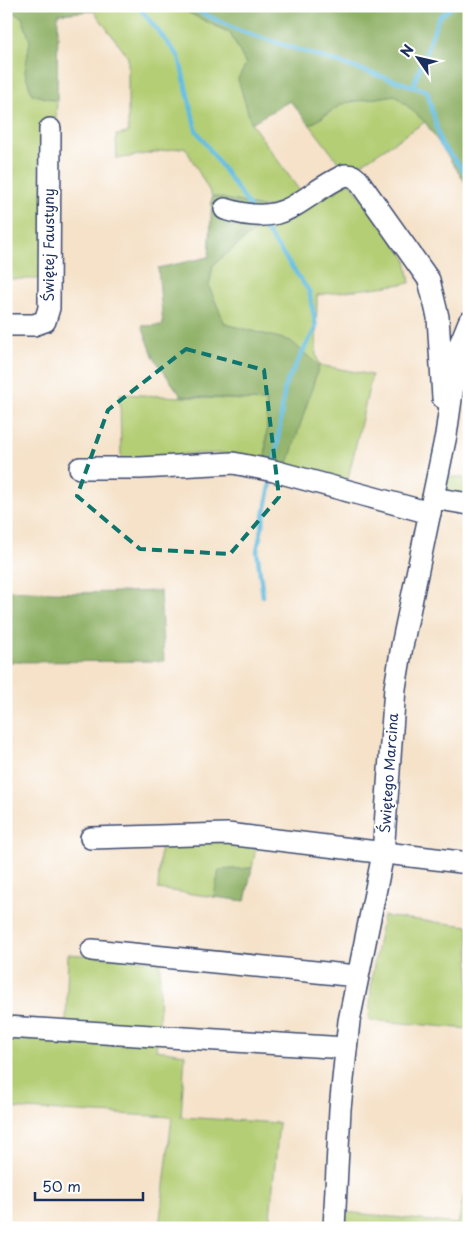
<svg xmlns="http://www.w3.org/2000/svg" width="475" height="1234" font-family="'Playpen Sans',sans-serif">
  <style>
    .green { fill: #b4ce74; stroke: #687e69 }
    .forest { fill: #8fb166; stroke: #557062 }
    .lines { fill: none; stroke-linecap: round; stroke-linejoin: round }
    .stream { stroke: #61bcdf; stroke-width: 4.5 }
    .minor-casing { stroke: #3c4a6e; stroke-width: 24 }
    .minor { stroke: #fff; stroke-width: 21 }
    .marked { fill: none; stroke: #0f766e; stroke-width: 4; stroke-dasharray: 10 6; stroke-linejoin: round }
    .labels { text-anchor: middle; stroke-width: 4; stroke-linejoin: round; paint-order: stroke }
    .street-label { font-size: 14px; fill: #1b2f5e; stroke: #fff }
  </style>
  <rect width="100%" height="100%" fill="#fff"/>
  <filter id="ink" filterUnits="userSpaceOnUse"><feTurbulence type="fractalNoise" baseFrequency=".02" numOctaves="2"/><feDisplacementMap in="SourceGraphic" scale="10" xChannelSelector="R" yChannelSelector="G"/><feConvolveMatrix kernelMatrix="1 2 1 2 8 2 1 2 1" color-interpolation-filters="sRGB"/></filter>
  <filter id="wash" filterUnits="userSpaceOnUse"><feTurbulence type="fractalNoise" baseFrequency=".0096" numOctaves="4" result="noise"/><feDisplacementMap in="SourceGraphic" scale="20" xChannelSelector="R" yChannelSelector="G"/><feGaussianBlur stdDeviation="1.12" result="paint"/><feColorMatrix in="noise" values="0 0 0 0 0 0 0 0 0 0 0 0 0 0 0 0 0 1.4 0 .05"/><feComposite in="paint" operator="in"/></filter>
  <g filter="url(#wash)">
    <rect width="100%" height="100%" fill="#f5e2c9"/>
    <g class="green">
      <path d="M 90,6 L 175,6 L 230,33 L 246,64 L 251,123 L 302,194 L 280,206 L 262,207 L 212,196 L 185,147 L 117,159 L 116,135 L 128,133 L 128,57 Z"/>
      <path d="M 6,9 L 22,17 L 30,41 L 25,72 L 32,94 L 57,101 L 56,119 L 42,134 L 45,279 L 6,279 Z"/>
      <path d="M 395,95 L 425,122 L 355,168 L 342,167 L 310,125 L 344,103 Z"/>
      <path d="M 350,182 L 406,259 L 410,283 L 317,295 L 316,354 L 319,365 L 372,375 L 347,483 L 286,470 L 291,341 L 225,324 L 209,287 L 213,265 L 253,232 Z"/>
      <path d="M 120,394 L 266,401 L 267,422 L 265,465 L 224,453 L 186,454 L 121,465 Z"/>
      <path d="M 445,477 L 458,477 L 469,480 L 469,500 L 442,496 Z"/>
      <path d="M 161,838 L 257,843 L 252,868 L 219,870 L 214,897 L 158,889 Z"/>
      <path d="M 383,916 L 469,926 L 469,1029 L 369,1020 L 372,976 Z"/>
      <path d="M 68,954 L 160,961 L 159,1030 L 66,1024 Z"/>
      <path d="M 6,1032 L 157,1042 L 156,1050 L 185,1054 L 181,1117 L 279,1123 L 269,1228 L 159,1228 L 172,1117 L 6,1108 Z"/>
      <path d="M 465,1191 L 469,1191 L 469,1228 L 343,1228 L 345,1212 L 458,1224 Z"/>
    </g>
    <g class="forest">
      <path d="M 6,6 L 90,6 L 93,11 L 58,14 L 57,101 L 32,94 L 25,72 L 30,41 L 22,17 L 6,9 Z"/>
      <path d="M 175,6 L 469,6 L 469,188 L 425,122 L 395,95 L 344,103 L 310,125 L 290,101 L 251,123 L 238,79 L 246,64 L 230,33 Z"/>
      <path d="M 212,196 L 262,207 L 269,223 L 253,232 L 213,265 L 209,287 L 225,324 L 291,341 L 319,366 L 286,470 L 265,465 L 267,422 L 266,401 L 181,396 L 154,358 L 142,326 L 163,325 L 158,268 L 209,257 Z"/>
      <path d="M 6,590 L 77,593 L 160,591 L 164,661 L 6,662 Z"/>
      <path d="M 252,868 L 245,901 L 214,897 L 219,870 Z"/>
    </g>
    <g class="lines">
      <g class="stream">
        <path d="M 138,6 L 179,57 L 196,130 L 250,207"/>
        <path d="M 187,6 L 240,31 L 427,91 L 441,144 L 469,177"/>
        <path d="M 413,86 L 439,17 L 454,6"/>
        <path d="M 260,222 L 309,291 L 316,327 L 285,385 L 275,464"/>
        <path d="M 263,596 L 257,551 L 272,477"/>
      </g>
    </g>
  </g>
  <g filter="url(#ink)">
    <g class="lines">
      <g class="minor-casing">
        <g id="minor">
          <path d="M 225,209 C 288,229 297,197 345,175 L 353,176 L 358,180 L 429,280 L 438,317 L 443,398"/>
          <path d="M 6,325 L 34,325 L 45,321 L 49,308 L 50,129"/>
          <path d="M 80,468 L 140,468 L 233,463 L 274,471 L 430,513"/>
          <path d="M 433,498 L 469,504"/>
          <path d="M 91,838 L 227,834 L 469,863"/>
          <path d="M 92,950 L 357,976"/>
          <path d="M 6,1027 L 346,1048"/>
          <path d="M 334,1228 L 340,1109 L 349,1021 L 383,854 L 395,688 L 402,646 L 446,435 L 458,349 L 469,322"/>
        </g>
      </g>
      <use href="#minor" class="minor"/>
    </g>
  </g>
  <path class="marked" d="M 186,349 L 264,370 L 279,497 L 230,554 L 140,549 L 77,496 L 108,410 Z"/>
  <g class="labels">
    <g class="street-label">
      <text transform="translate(49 245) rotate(-90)" y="5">Świętej Faustyny</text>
      <text transform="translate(389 773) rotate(-86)" y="5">Świętego Marcina</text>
    </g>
  </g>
  <rect width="475" height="1234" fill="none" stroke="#fff" stroke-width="25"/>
  <g transform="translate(418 58) rotate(304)" stroke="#ffffff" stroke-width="4" paint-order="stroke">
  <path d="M0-4L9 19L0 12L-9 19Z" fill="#1b2f5e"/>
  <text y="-8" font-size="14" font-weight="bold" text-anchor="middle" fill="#1b2f5e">N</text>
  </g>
  <path d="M35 1192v8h108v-8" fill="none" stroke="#1b2f5e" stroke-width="2.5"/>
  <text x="42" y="1192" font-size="15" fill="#1b2f5e" stroke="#ffffff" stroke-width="4" paint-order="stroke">50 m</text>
</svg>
